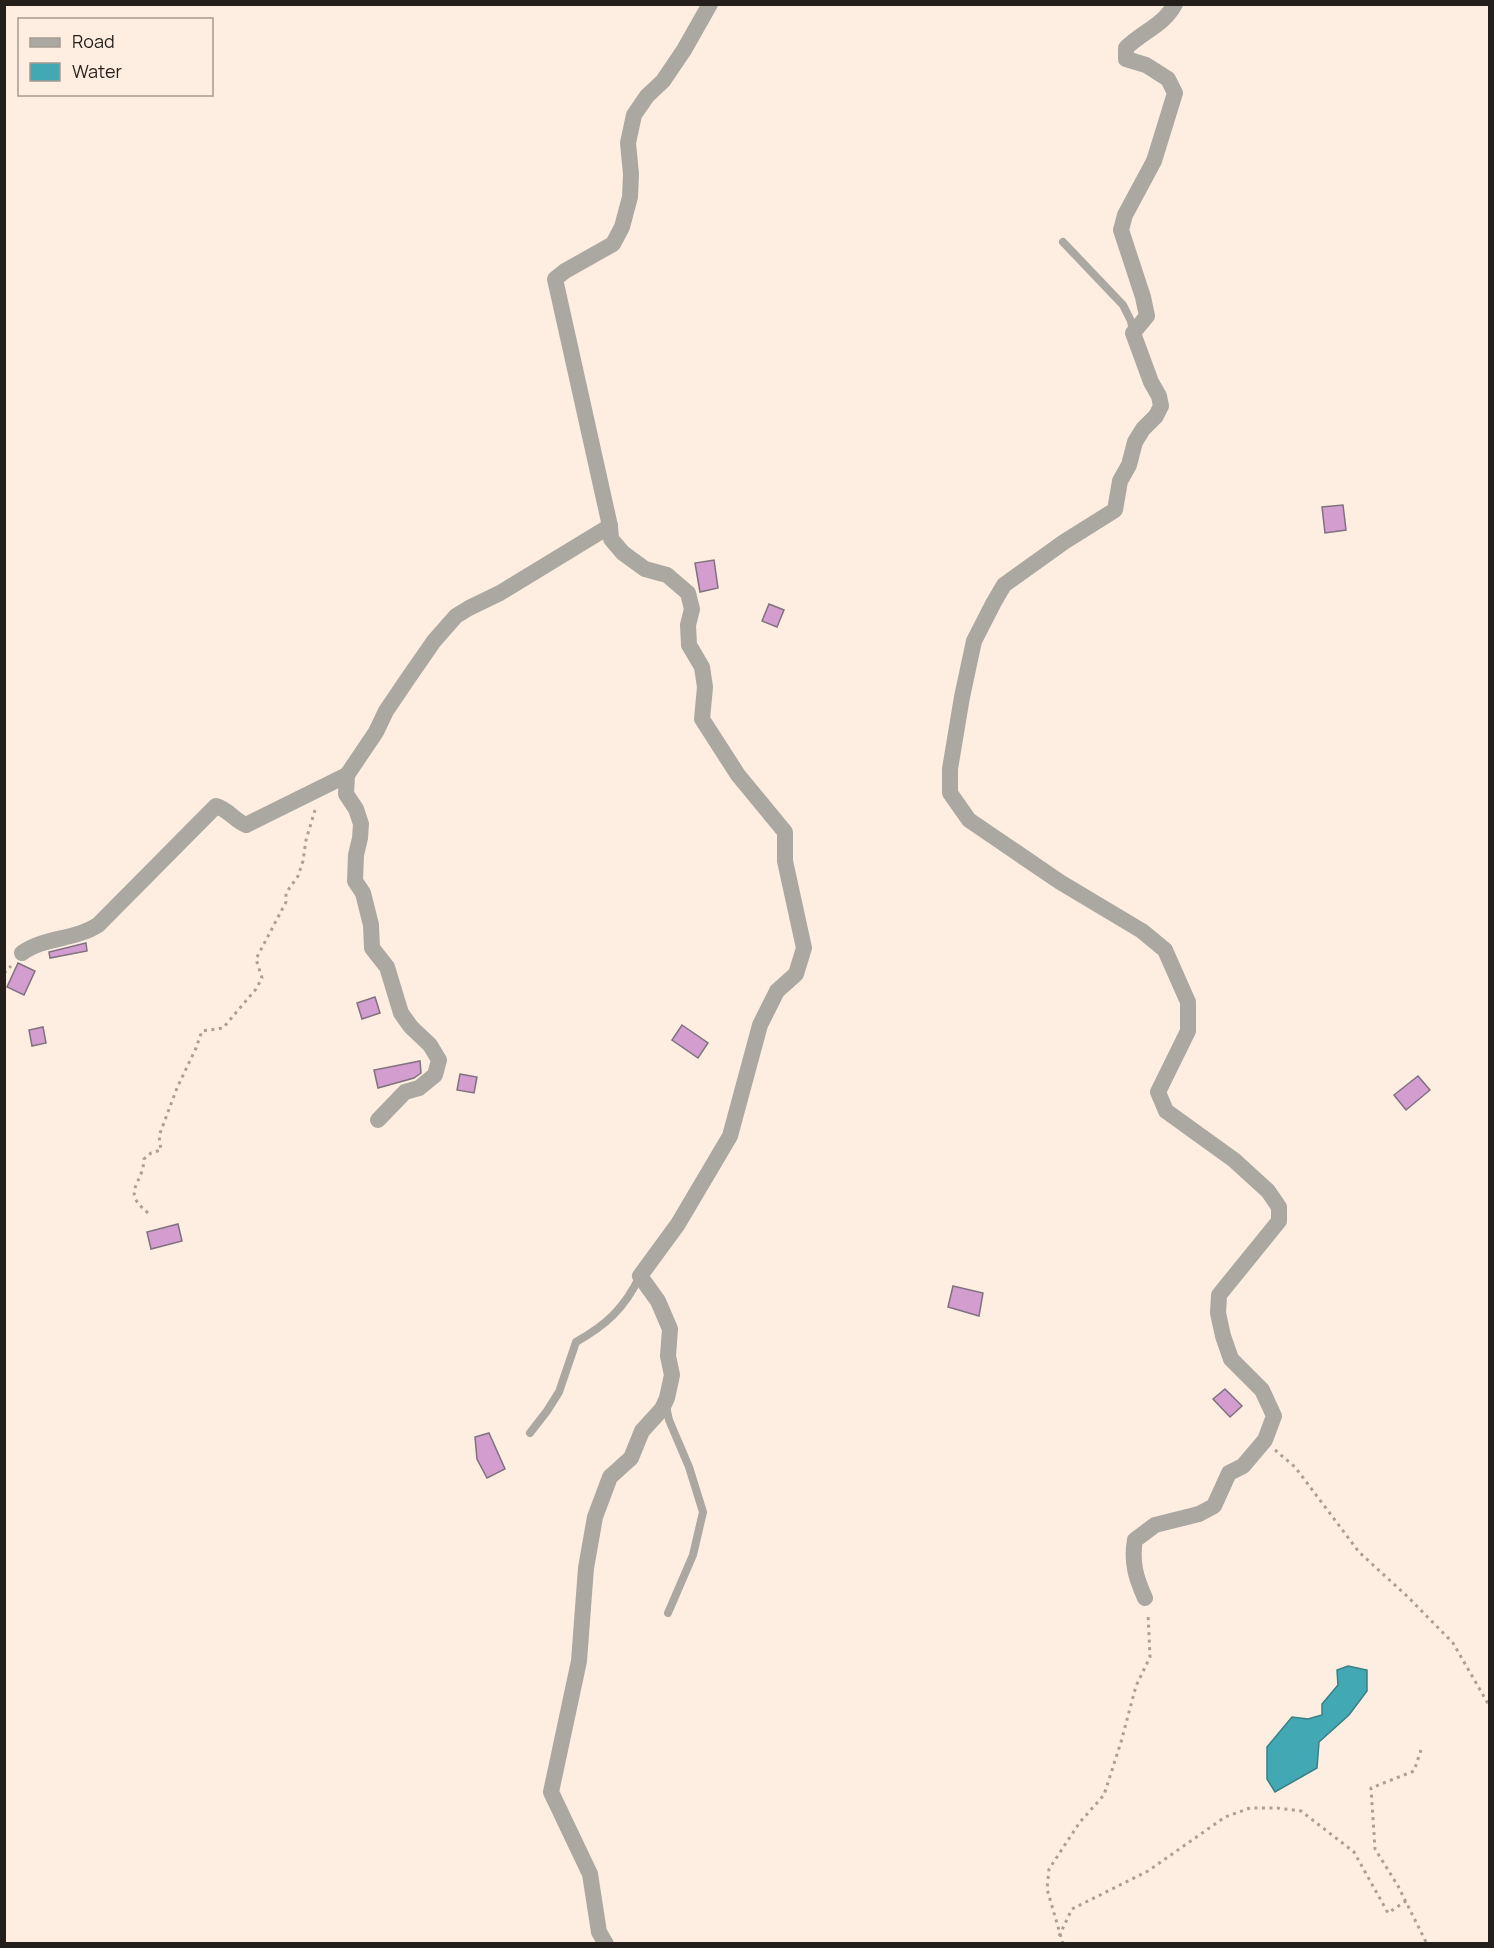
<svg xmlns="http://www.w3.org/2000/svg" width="1494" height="1948" font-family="Manrope,sans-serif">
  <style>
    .water { fill: #42a8b4; stroke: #397f86; stroke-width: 1.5 }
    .building { fill: #d49dd0; stroke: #7f727e; stroke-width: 1.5 }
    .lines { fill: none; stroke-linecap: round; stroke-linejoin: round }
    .path { stroke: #aba096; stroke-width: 3; stroke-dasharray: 3 4.5; stroke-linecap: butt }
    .lane { stroke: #aba8a1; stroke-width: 8 }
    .street { stroke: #aba8a1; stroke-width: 16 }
  </style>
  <rect width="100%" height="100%" fill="#fdeee1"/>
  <path class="water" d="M 1348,1666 L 1367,1670 L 1367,1691 L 1349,1715 L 1319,1742 L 1317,1768 L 1275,1792 L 1267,1779 L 1267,1747 L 1292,1717 L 1308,1719 L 1322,1715 L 1322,1704 L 1338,1685 L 1337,1670 Z"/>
  <g class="building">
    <path d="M 1343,505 L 1346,530 L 1325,533 L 1322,507 Z"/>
    <path d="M 714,560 L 718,588 L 700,592 L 695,563 Z"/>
    <path d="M 769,604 L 784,610 L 777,627 L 762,621 Z"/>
    <path d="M 86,943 L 87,951 L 50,958 L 49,952 Z"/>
    <path d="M 18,963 L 35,971 L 24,995 L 7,987 Z"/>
    <path d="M 375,997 L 380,1013 L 362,1019 L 357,1003 Z"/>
    <path d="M 682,1025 L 708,1043 L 698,1058 L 672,1040 Z"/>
    <path d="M 43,1027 L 46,1043 L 32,1046 L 29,1030 Z"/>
    <path d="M 420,1061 L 421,1073 L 414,1078 L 378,1088 L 374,1070 Z"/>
    <path d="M 460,1074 L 477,1077 L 474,1093 L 457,1090 Z"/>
    <path d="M 1418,1076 L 1430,1090 L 1406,1110 L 1394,1095 Z"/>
    <path d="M 178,1224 L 182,1241 L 151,1249 L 147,1232 Z"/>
    <path d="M 953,1286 L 983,1293 L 979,1316 L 948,1307 Z"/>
    <path d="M 1225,1389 L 1242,1406 L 1230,1417 L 1213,1399 Z"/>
    <path d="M 489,1433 L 505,1469 L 487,1478 L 477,1459 L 475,1437 Z"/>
  </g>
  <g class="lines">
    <g class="path">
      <path d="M 4,973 L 11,966"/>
      <path d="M 148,1213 C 120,1190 143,1186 144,1159 L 151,1153 L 161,1150 L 159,1136 L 177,1088 L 196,1048 L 202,1031 L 223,1028 L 256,989 L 262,978 L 256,959 L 286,902 L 286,893 L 298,876 L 303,861 L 306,840 L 315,810"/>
      <path d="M 1275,1450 L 1295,1467 L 1359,1552 L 1409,1598 L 1453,1643 L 1490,1707"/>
      <path d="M 1421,1750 L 1414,1771 L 1371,1788 L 1375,1849 L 1398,1886 L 1427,1944"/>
      <path d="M 1059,1936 L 1072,1909 L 1148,1871 L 1225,1817 L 1250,1808 L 1277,1808 L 1301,1811 L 1354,1852 L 1388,1913 L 1406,1901"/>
      <path d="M 1063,1944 L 1047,1889 L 1049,1869 L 1080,1822 L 1104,1795 L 1121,1742 L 1136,1686 L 1150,1657 L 1148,1614"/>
    </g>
    <g class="lane">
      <path d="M 1063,242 L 1123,305 L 1131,321 L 1133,332"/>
      <path d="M 666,1406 L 669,1420 L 689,1467 L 703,1512 L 693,1555 L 668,1613"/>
      <path d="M 530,1433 L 547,1411 L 559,1392 L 576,1342 C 606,1325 624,1309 640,1276"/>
    </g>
    <g class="street">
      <path d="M 22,953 C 44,937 75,940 98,925 L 216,806 C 228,809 235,821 246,825 L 347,775"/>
      <path d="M 378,1120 L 405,1092 L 419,1088 L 435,1075 L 439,1060 L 430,1045 L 411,1027 L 401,1013 L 387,967 L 372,948 L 371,925 L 363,893 L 355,881 L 356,855 L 360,838 L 361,824 L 356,809 L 346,794 L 347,775 L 376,732 L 386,711 L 409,677 L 434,641 L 456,616 L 469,608 L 500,593 L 610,526"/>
      <path d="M 1145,1598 C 1136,1578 1131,1562 1135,1540 L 1155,1525 L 1199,1514 L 1214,1506 L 1229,1473 L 1243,1466 L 1265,1440 L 1274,1416 L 1262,1390 L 1231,1359 L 1223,1336 L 1218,1313 L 1219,1295 L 1279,1221 L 1279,1207 L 1268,1191 L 1234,1160 L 1166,1111 L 1158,1092 L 1188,1031 L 1188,1002 L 1165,950 L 1142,931 L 1060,882 L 969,820 L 950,793 L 950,769 L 962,697 L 974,641 L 994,602 L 1004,585 L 1064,542 L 1115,510 L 1120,481 L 1129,465 L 1135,442 L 1143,429 L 1156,416 L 1161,406 L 1159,396 L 1151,382 L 1133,333 L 1147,316 L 1143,297 L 1121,230 L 1125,215 L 1154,161 L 1175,93 L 1168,79 L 1146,65 L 1126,59 L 1126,48 C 1142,32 1164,25 1175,4"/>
      <path d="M 606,1944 L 599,1932 L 590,1874 L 551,1792 L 579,1661 L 586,1568 L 595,1517 L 610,1477 L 631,1458 L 642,1431 L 662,1409 L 667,1398 L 672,1375 L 668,1356 L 670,1329 L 658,1301 L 640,1276 L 678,1224 L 730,1136 L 760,1025 L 777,991 L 796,974 L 804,948 L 785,861 L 785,832 L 738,775 L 702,719 L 705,687 L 702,667 L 689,645 L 688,625 L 692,609 L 688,593 L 667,575 L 645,569 L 623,553 L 611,539 L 610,526 L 555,279 L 565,271 L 613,244 L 622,227 L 630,197 L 631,174 L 628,143 L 634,115 L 647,96 L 663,81 L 684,50 L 710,4"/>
    </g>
  </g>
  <rect width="1494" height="1948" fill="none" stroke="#241f1a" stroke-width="12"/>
  <rect x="18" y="18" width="195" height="78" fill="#fdeee1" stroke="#a69b91" stroke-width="1.5"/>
  <rect x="30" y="38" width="30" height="9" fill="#aba8a1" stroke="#a69b91" stroke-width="1.5"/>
  <text x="72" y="48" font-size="18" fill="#241f1a">Road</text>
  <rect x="30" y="63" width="30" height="18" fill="#42a8b4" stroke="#a69b91" stroke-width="1.5"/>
  <text x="72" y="78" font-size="18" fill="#241f1a">Water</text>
</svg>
